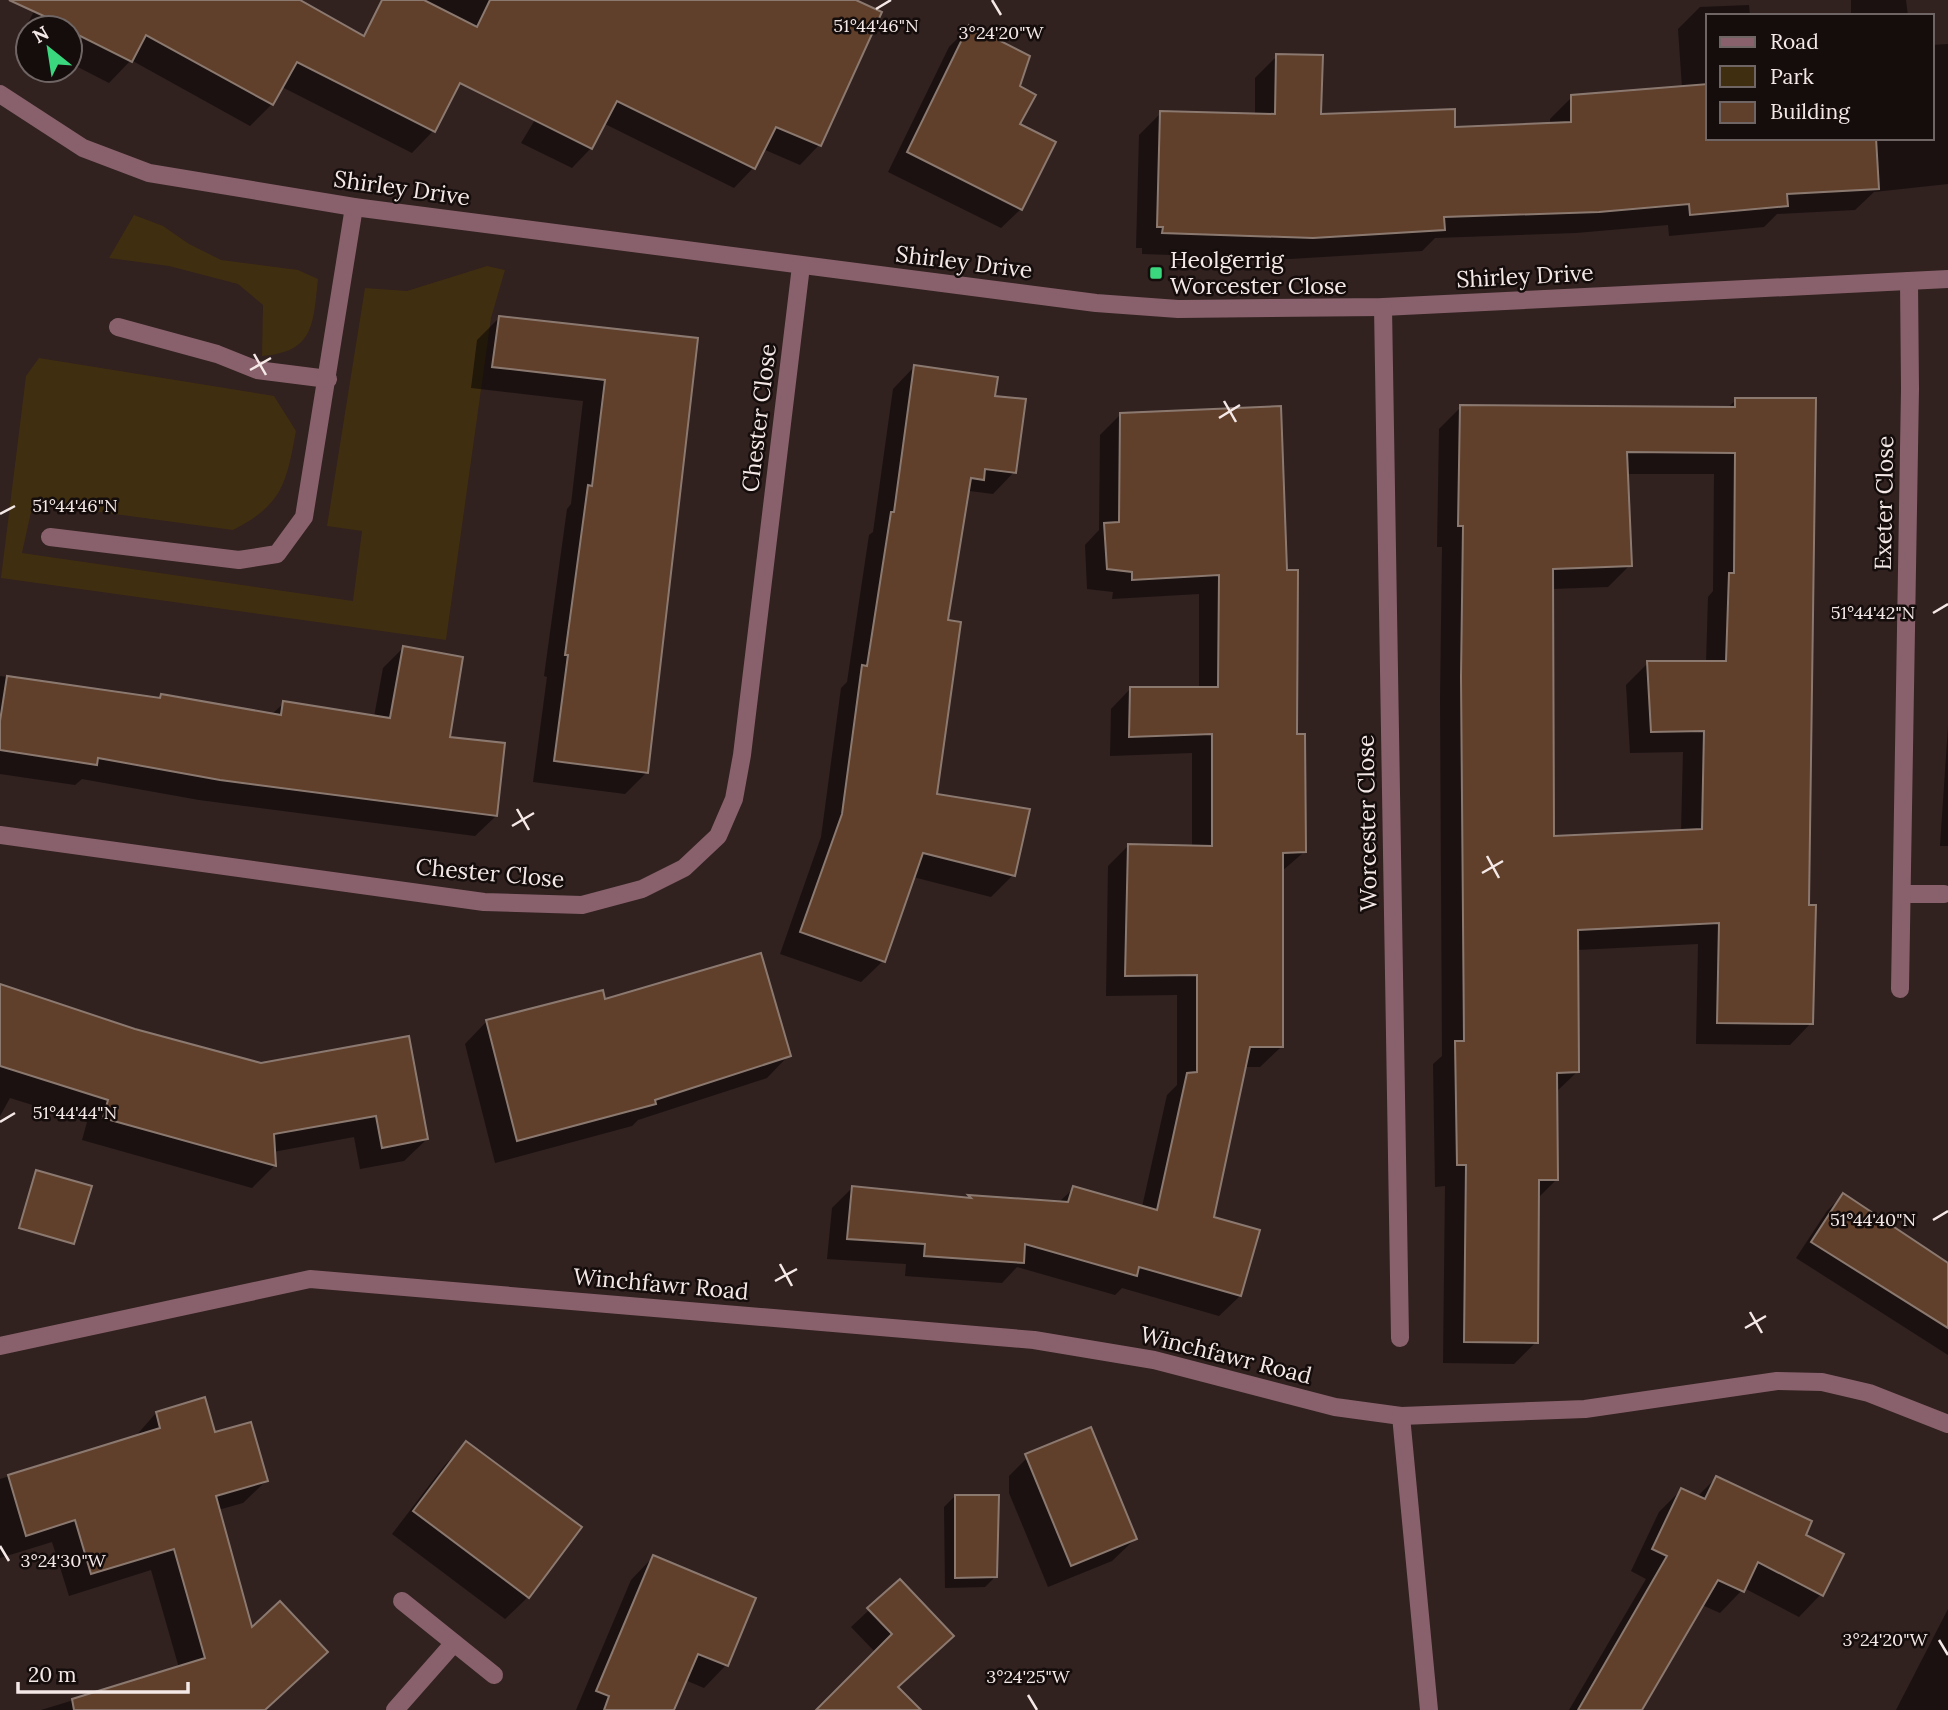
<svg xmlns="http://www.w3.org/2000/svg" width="1948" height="1710" font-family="Lora,serif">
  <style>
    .green { fill: #402e11 }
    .shadow { fill: #0007; fill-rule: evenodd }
    .building { fill: #603f2b; stroke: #8b7970; stroke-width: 2; fill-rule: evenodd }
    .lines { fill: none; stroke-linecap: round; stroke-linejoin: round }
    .lane { stroke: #88616c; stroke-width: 18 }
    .street { stroke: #88616c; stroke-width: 18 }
    .ticks { fill: none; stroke: #f5e9e7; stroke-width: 2.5 }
    .poi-dot { fill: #3bd77f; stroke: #140d0c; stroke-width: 2.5 }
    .labels { text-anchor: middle; stroke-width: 5; stroke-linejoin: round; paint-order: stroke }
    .street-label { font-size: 23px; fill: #f5e9e7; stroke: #140d0c }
    .poi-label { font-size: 23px; fill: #f5e9e7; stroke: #140d0c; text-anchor: start }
    .ticks-label { font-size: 18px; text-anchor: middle; fill: #f5e9e7; stroke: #140d0c; stroke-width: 5; stroke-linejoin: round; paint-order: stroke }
  </style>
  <rect width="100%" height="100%" fill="#31211f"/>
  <g class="green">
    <path d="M 134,215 L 163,226 L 189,244 L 221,260 L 298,270 L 318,279 C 313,323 315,352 262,356 L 263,305 L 238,284 L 169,266 L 109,258 Z"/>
    <path d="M 487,266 L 505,270 L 491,318 L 446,640 L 1,578 L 26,376 L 39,358 L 274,396 L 296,431 C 286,484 283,504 233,530 L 33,503 L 22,553 L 353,601 L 362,531 L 327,526 L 365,288 L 407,291 Z"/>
  </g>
  <g class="shadow">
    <path d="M 40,0 L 296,0 L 455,89 L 433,131 L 412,153 L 282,87 L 272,104 L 250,126 L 131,60 L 109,83 L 70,63 L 70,28 L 28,28 L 28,42 L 20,38 Z"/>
    <path d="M 408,0 L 851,0 L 879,13 L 819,145 L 800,165 L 763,149 L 753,168 L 734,188 L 603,123 L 591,148 L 572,168 L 521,143 L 553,90 Z"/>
    <path d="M 1851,0 L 1906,0 L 1908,16 L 1851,16 Z"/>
    <path d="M 1749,5 L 1750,16 L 1708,16 L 1708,138 L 1932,138 L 1932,45 L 1948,44 L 1948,184 L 1874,192 L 1855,210 L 1777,214 L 1764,227 L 1669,236 L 1668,225 L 1576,233 L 1435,238 L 1422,251 L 1290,259 L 1142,254 L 1142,248 L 1136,248 L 1139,135 L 1161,113 L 1255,115 L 1255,78 L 1277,56 L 1320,116 L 1453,128 L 1550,125 L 1550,119 L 1572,97 L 1682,88 L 1678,29 L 1700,7 Z"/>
    <path d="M 969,27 L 1017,87 L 1021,209 L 1001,228 L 888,172 L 949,47 Z"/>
    <path d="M 499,318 L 696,339 L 647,772 L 625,794 L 533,782 L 547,677 L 544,676 L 567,509 L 571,504 L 583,401 L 471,388 L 477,340 Z"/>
    <path d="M 914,367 L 993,398 L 1014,472 L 993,494 L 970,491 L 966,495 L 946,622 L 935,796 L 1013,875 L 991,897 L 913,877 L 883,961 L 861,982 L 780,954 L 821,837 L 841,688 L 847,682 L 869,535 L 873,532 L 893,389 Z"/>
    <path d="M 1736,400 L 1808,906 L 1811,1023 L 1790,1045 L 1696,1044 L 1698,944 L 1577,950 L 1577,1072 L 1555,1093 L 1557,1179 L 1537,1199 L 1536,1342 L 1514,1364 L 1443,1363 L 1445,1186 L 1435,1187 L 1433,1064 L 1442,1056 L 1440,700 L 1442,547 L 1437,547 L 1439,429 L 1461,407 L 1726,409 ZM 1626,474 L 1714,474 L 1713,591 L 1708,597 L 1706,663 L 1648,663 L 1626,685 L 1630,753 L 1683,752 L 1681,832 L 1552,838 L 1551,589 L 1608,587 L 1630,565 Z"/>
    <path d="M 1120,415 L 1285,571 L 1304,852 L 1281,872 L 1281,1047 L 1260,1067 L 1244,1067 L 1212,1218 L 1240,1296 L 1219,1316 L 1122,1288 L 1115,1295 L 1017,1267 L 1002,1283 L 905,1276 L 906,1264 L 827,1259 L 832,1208 L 852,1188 L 966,1199 L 969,1197 L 1058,1203 L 1074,1188 L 1142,1207 L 1167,1095 L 1177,1085 L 1177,995 L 1106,996 L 1108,866 L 1128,846 L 1192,848 L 1192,753 L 1110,756 L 1111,709 L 1131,688 L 1199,689 L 1199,594 L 1112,599 L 1113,592 L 1087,589 L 1085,545 L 1099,530 L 1100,435 Z"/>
    <path d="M 404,647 L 448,739 L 496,816 L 475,836 L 199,800 L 82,779 L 75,785 L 0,774 L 0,676 L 158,699 L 162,696 L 271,715 L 284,703 L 374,717 L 383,668 Z"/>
    <path d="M 1948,726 L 1948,846 L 1940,846 Z"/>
    <path d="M 0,986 L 134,1030 L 261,1065 L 408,1038 L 427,1139 L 404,1161 L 360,1169 L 354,1137 L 273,1152 L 274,1166 L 252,1188 L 82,1140 L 87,1122 L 10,1098 L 0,1116 Z"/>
    <path d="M 604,1001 L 789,1055 L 767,1078 L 638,1120 L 632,1126 L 495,1163 L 465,1044 L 487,1021 Z"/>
    <path d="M 1843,1195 L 1948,1265 L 1948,1355 L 1796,1258 L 1827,1211 Z"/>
    <path d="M 156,1413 L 214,1434 L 266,1481 L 243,1503 L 218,1510 L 264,1710 L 41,1710 L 179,1668 L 151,1570 L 69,1596 L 52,1542 L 0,1558 L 0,1479 L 134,1438 Z"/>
    <path d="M 466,1443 L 528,1597 L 505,1619 L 392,1534 L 444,1466 Z"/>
    <path d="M 1032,1453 L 1135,1539 L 1112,1561 L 1048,1587 L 1009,1493 L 1009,1476 Z"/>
    <path d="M 1716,1478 L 1803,1536 L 1821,1594 L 1799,1617 L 1744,1588 L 1720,1613 L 1702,1605 L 1640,1710 L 1569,1710 L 1646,1579 L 1631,1571 L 1659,1512 L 1681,1490 L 1697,1497 Z"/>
    <path d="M 955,1496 L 996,1576 L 985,1587 L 945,1588 L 944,1507 Z"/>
    <path d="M 653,1557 L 726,1665 L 704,1688 L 685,1680 L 672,1710 L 576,1710 L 631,1580 Z"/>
    <path d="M 900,1581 L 887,1697 L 875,1710 L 819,1710 L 876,1653 L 851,1627 Z"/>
    <path d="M 1948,1609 L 1948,1710 L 1896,1710 Z"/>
  </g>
  <g class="building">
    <path d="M 9,0 L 300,0 L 364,36 L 382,0 L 424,0 L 477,27 L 490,0 L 856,0 L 882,12 L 821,146 L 776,127 L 755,169 L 617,101 L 592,149 L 460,83 L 435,132 L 297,62 L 273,105 L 146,35 L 132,62 L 70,31 L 70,28 Z"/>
    <path d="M 969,25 L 1030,56 L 1020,86 L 1036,95 L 1020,124 L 1056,142 L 1022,210 L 907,152 Z"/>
    <path d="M 1276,54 L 1323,55 L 1321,114 L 1455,109 L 1455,127 L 1571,122 L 1571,95 L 1708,84 L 1708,138 L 1876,138 L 1879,189 L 1787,194 L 1788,206 L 1690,215 L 1689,204 L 1599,212 L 1444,217 L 1445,230 L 1313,238 L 1162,233 L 1163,227 L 1157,227 L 1160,111 L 1275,114 Z"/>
    <path d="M 499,316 L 698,338 L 648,773 L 554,761 L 568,655 L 565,655 L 588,485 L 592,486 L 605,380 L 492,367 Z"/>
    <path d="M 914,365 L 998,377 L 995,396 L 1026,399 L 1016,473 L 985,469 L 984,480 L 971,478 L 948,620 L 961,622 L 937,794 L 1030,809 L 1015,876 L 923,853 L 885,962 L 800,932 L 842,814 L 862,665 L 867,666 L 891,512 L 894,512 Z"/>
    <path d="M 1735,398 L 1816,398 L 1809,905 L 1816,905 L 1813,1024 L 1717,1023 L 1719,923 L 1578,930 L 1579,1072 L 1557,1073 L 1558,1180 L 1539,1180 L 1538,1343 L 1464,1342 L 1466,1165 L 1457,1165 L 1455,1041 L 1464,1041 L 1461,677 L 1463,526 L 1458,526 L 1460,405 L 1735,407 ZM 1627,452 L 1735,453 L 1734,573 L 1729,573 L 1726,661 L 1647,661 L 1651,732 L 1704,731 L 1702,829 L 1554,836 L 1553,569 L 1632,566 Z"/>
    <path d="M 1281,406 L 1287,570 L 1298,570 L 1297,734 L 1305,734 L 1306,852 L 1283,853 L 1283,1047 L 1250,1047 L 1214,1217 L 1260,1230 L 1241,1296 L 1139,1267 L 1137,1276 L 1025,1244 L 1024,1263 L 924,1256 L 925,1244 L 847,1239 L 852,1186 L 971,1198 L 968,1195 L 1068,1202 L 1073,1186 L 1157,1210 L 1187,1073 L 1197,1072 L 1197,975 L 1125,976 L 1128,844 L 1212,846 L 1212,734 L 1129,737 L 1130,687 L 1218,687 L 1219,575 L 1132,580 L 1132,572 L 1107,569 L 1104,523 L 1119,522 L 1120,413 Z"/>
    <path d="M 403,646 L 463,657 L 450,737 L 505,743 L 497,816 L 220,780 L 98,758 L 97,765 L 0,750 L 0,721 L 7,676 L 160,698 L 161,694 L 281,715 L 283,701 L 390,718 Z"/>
    <path d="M 761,953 L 791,1056 L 655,1100 L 656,1104 L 517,1141 L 486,1020 L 603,990 L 605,999 Z"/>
    <path d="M 0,984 L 135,1029 L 261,1063 L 409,1036 L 428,1139 L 382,1148 L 376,1116 L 274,1134 L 276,1166 L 103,1118 L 108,1100 L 0,1066 Z"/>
    <path d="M 36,1170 L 92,1186 L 74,1244 L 19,1228 Z"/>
    <path d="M 1843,1193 L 1948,1263 L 1948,1328 L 1811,1242 Z"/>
    <path d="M 205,1397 L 215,1432 L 251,1422 L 268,1481 L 216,1496 L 252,1627 L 280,1601 L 328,1652 L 265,1710 L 74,1710 L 72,1699 L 205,1658 L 174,1549 L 91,1574 L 75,1520 L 26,1536 L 8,1475 L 160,1428 L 156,1412 Z"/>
    <path d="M 1091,1427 L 1137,1539 L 1071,1566 L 1025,1454 Z"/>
    <path d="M 466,1441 L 582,1527 L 529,1598 L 413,1511 Z"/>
    <path d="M 1716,1476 L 1812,1521 L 1806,1535 L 1844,1554 L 1823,1596 L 1758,1562 L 1744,1592 L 1718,1580 L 1642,1710 L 1578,1710 L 1667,1556 L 1652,1549 L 1681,1488 L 1705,1499 Z"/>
    <path d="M 955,1495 L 999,1495 L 997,1577 L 955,1578 Z"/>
    <path d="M 653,1555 L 756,1598 L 728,1666 L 698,1654 L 674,1710 L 604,1710 L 609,1696 L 596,1691 Z"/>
    <path d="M 900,1579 L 954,1636 L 898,1687 L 921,1710 L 816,1710 L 892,1634 L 867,1608 Z"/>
  </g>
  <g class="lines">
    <g class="lane">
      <path d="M 118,327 L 217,354 L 257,370 L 328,379"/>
      <path d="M 50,537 L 239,560 L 277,554 L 304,517 L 354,207"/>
    </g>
    <g class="street">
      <path d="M 0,94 L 83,148 L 149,173 L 354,207 L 1096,303 L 1178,309 L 1383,307 L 1948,279"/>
      <path d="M 1383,307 L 1400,1338"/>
      <path d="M 0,835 L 484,902 L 582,905 L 642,889 L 684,868 L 718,836 L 734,799 L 742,755 L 801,266"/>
      <path d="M 1902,894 L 1944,894"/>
      <path d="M 1900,989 L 1910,389 L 1909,281"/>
      <path d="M 0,1346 L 310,1279 L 1034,1340 L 1154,1360 L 1335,1407 L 1401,1416 L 1585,1409 L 1777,1381 L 1822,1382 L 1869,1393 L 1948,1424"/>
      <path d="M 1401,1416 L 1429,1710"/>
      <path d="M 402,1601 L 494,1675"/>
      <path d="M 395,1710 L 454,1643"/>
    </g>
  </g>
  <path class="ticks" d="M 992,0 L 1001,15M 876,9 L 891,0M 254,354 L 266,375M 250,370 L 271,358M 1224,401 L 1236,422M 1219,418 L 1240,405M 0,514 L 15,506M 1933,613 L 1948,604M 517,809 L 529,830M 512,826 L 534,813M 1487,856 L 1499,878M 1482,873 L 1503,861M 0,1122 L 15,1113M 1933,1220 L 1948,1211M 780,1264 L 792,1286M 775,1281 L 797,1269M 1750,1312 L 1762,1333M 1745,1328 L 1766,1316M 0,1546 L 9,1561M 1939,1640 L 1948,1655M 1028,1695 L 1037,1710"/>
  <rect class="poi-dot" x="1149" y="266" width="14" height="14" rx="3.5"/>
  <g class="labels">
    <g class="street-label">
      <text transform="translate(402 188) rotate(8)" y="8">Shirley Drive</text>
      <text transform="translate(964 262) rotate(7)" y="8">Shirley Drive</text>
      <text transform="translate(1525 276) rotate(-3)" y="8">Shirley Drive</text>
      <text transform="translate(759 418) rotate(-83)" y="8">Chester Close</text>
      <text transform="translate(1884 503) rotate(-89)" y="8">Exeter Close</text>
      <text transform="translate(1367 823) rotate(-91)" y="8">Worcester Close</text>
      <text transform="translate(490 873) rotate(5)" y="8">Chester Close</text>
      <text transform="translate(661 1284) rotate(5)" y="8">Winchfawr Road</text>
      <text transform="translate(1226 1355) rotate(14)" y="8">Winchfawr Road</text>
    </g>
    <g class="poi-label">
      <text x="1170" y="268">Heolgerrig<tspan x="1170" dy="26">Worcester Close</tspan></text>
    </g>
  </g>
  <g class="ticks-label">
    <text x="876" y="32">51°44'46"N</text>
    <text x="1001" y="39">3°24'20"W</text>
    <text x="75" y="512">51°44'46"N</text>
    <text x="1873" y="619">51°44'42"N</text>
    <text x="75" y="1119">51°44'44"N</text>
    <text x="1873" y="1226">51°44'40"N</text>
    <text x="63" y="1567">3°24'30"W</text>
    <text x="1885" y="1646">3°24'20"W</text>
    <text x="1028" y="1683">3°24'25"W</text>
  </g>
  <rect x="1706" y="14" width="228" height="126" fill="#140d0c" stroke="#6e6564" stroke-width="2"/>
  <rect x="1720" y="37" width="35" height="10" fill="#88616c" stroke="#6e6564" stroke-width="2"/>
  <text x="1770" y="49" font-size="21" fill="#f5e9e7">Road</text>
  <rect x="1720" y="66" width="35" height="21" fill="#402e11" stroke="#6e6564" stroke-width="2"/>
  <text x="1770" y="84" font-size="21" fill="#f5e9e7">Park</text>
  <rect x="1720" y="102" width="35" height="21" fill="#603f2b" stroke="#6e6564" stroke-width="2"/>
  <text x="1770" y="119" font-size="21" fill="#f5e9e7">Building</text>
  <g transform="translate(49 49) rotate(330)"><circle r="33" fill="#140d0c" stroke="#6e6564" stroke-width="2"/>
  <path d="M0-5L12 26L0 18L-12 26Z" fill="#3bd77f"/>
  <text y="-10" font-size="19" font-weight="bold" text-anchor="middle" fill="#f5e9e7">N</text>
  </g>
  <path d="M18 1682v10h170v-10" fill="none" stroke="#f5e9e7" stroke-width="3.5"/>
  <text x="28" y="1682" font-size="21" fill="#f5e9e7" stroke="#140d0c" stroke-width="5" paint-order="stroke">20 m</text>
</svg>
